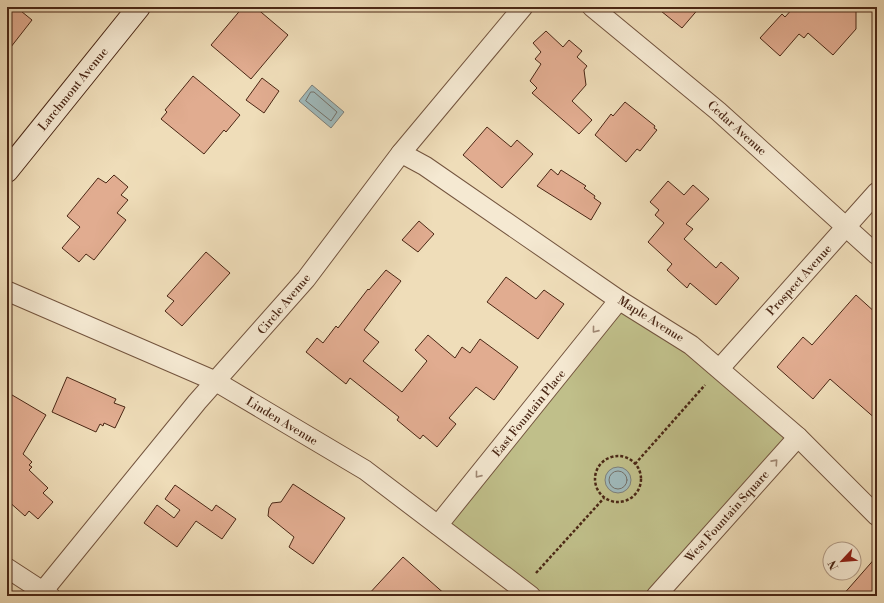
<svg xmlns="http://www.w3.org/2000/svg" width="884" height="603" font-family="'Libre Bodoni',serif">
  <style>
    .green { fill: #c0bf8a; stroke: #857350 }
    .water { fill: #9fb9bb; stroke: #7d7f79 }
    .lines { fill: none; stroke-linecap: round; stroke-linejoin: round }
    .shore { stroke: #747068; stroke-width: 1 }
    .building { fill: #e1ac90; stroke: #4a2715 }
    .street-casing { stroke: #73543e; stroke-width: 21 }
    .secondary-casing { stroke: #4a2715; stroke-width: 24 }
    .path { stroke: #4a2715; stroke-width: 2.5; stroke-dasharray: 3 2; stroke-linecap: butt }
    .street { stroke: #f5e9d2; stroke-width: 19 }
    .secondary { stroke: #f5e9d2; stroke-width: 22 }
    .oneway { stroke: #a08874 }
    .labels { text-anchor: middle; stroke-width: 3; stroke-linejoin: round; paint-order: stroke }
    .street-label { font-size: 12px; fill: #4a2715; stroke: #f5e9d2 }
  </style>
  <rect width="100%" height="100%" fill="#efddb9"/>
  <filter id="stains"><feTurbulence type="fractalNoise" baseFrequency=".005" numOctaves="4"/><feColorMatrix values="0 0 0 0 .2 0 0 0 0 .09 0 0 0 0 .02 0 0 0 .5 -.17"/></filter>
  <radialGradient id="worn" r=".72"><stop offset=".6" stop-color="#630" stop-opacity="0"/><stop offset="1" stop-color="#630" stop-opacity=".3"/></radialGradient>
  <path class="green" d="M 621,308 L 694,355 L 787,439 L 647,596 L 542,596 L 448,524 Z"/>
  <g class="water">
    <path d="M 312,85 L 344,112 L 331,128 L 299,101 Z"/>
    <circle cx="618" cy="480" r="13"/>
  </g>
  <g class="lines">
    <g class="shore">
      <path d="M 311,92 L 314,92 L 337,112 L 331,121 L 306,101 Z"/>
      <circle cx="618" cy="480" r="9"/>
    </g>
  </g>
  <g class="building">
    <path d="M 7,7 L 16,7 L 32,20 L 7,52 Z"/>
    <path d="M 243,7 L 255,7 L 288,35 L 251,79 L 211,45 Z"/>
    <path d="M 656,7 L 700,7 L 682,28 Z"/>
    <path d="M 794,7 L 834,7 L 838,11 L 856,9 L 856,29 L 833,55 L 808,33 L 804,38 L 799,34 L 780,56 L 760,38 L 782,14 L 785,17 Z"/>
    <path d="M 546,31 L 563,47 L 569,40 L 582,51 L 577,57 L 587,66 L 584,70 L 586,85 L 572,101 L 592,120 L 579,134 L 532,93 L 537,88 L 530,81 L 541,64 L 535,59 L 541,52 L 533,43 Z"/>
    <path d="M 193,76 L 240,115 L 226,132 L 224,130 L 204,154 L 161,119 L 167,112 L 165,110 Z"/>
    <path d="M 262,78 L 279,91 L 264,113 L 246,100 Z"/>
    <path d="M 625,102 L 655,126 L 654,128 L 657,130 L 640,151 L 637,149 L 626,162 L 595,135 L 611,114 L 613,116 Z"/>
    <path d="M 487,127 L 511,147 L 517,140 L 533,154 L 502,188 L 463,155 Z"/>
    <path d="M 551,169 L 558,175 L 561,170 L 586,186 L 584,188 L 595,196 L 594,198 L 601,203 L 591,220 L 537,186 Z"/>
    <path d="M 114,175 L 128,187 L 121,195 L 128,200 L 117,213 L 126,220 L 94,260 L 86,254 L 79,262 L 62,248 L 80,227 L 67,216 L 98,178 L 106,183 Z"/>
    <path d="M 668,181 L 684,195 L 693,185 L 709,199 L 686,224 L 693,229 L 684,239 L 716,268 L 721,262 L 739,278 L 716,305 L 690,283 L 687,288 L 667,270 L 672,264 L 648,242 L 664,223 L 655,215 L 659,210 L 650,202 Z"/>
    <path d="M 419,221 L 434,234 L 418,252 L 402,240 Z"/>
    <path d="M 206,252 L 230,273 L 182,326 L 165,311 L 174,301 L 167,296 Z"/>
    <path d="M 386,270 L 401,281 L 364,330 L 379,342 L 363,361 L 402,392 L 427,361 L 415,350 L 428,335 L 455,358 L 462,347 L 470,353 L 480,339 L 518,367 L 494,400 L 476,387 L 449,418 L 456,424 L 437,447 L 423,435 L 420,439 L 397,420 L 399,417 L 350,378 L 346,384 L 306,352 L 317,338 L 323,343 L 336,326 L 338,328 L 368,289 L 369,290 Z"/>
    <path d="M 506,277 L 536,299 L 544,290 L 564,304 L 538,339 L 487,302 Z"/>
    <path d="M 856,295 L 877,314 L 877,420 L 830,379 L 813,399 L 777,367 L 803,337 L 812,345 Z"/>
    <path d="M 67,377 L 116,399 L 114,403 L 125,407 L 115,428 L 104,423 L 103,426 L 100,424 L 96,432 L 52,412 Z"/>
    <path d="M 7,392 L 46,415 L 23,454 L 32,462 L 29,465 L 32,467 L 29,470 L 48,488 L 43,493 L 53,502 L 38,519 L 29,511 L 25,516 L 7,500 Z"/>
    <path d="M 293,484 L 345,518 L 313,564 L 289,547 L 294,537 L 268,516 L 269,508 L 272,503 L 281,502 Z"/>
    <path d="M 175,485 L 212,511 L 216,505 L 236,519 L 222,539 L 196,521 L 177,547 L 144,523 L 157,505 L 174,518 L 180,510 L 165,499 Z"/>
    <path d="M 877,556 L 877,596 L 842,596 Z"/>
    <path d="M 403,557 L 447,596 L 367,596 Z"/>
  </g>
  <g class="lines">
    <g class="street-casing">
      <g id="street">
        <path d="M 592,7 L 718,111 L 877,255"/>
        <path d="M 401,153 L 425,166 L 619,300 L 691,345 L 798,437 L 877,516"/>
        <path d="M 7,291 L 215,381 L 365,470 L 531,596"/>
        <path d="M 720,368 L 877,192"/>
        <path d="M 438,525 L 619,300"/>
        <path d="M 7,568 L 50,596"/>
        <path d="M 39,596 L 197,402 L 306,279 L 401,153 L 523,7"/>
        <path d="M 656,596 L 798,437"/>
      </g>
    </g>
    <g class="secondary-casing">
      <path id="secondary" d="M 7,171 L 139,7"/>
    </g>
    <g class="path">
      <circle cx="618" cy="479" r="23"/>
      <path d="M 635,464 L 705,385"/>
      <path d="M 536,573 L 604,498"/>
    </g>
    <use href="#street" class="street"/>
    <use href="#secondary" class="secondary"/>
  </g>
  <defs><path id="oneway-chevron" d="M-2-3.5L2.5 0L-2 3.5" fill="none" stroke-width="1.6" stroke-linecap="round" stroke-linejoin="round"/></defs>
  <g class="oneway">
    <use href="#oneway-chevron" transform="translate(595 330) rotate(129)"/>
    <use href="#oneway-chevron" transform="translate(775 462) rotate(-48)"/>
    <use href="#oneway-chevron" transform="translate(478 475) rotate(129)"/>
  </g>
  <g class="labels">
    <g class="street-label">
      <text transform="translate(73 89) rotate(-51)" y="4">Larchmont Avenue</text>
      <text transform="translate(737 128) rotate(42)" y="4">Cedar Avenue</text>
      <text transform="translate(799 280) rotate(-48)" y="4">Prospect Avenue</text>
      <text transform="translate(284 304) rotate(-50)" y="4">Circle Avenue</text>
      <text transform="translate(651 319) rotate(32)" y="4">Maple Avenue</text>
      <text transform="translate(529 413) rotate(-51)" y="4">East Fountain Place</text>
      <text transform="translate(282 421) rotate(31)" y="4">Linden Avenue</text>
      <text transform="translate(727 516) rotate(-48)" y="4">West Fountain Square</text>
    </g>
  </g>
  <rect width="884" height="603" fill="none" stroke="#efddb9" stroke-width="24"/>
  <rect x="8" y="8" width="868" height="587" fill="none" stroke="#4a2715" stroke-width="2"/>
  <rect x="12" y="12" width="860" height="579" fill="none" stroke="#4a2715"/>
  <g transform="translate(842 561) rotate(244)"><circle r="19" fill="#f5e9d2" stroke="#b19b86"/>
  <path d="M0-3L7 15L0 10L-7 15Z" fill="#8f2418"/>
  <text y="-6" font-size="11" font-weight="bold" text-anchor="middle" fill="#4a2715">N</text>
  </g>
  <rect width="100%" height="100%" filter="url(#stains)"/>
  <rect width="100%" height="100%" fill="url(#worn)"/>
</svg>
